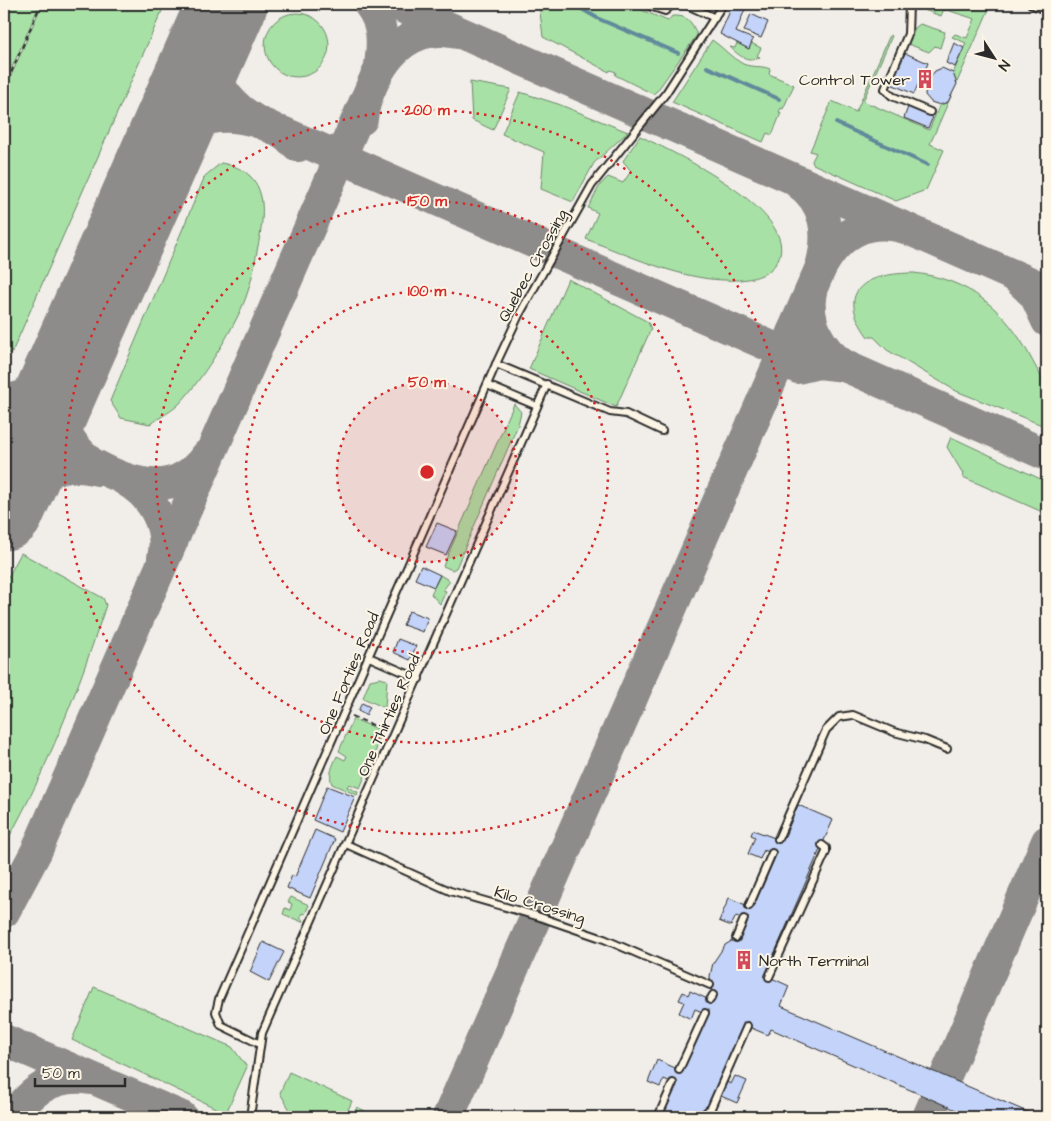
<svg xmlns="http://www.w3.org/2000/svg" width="1051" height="1121" font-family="'Architects Daughter',sans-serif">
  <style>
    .green { fill: #a8e1a6; stroke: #6a8668 }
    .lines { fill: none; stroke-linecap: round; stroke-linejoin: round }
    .stream { stroke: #61899b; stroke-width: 4 }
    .taxiway { stroke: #8e8c8a; stroke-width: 32 }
    .runway { stroke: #8e8c8a; stroke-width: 81 }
    .building { fill: #c4d3f9; stroke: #2b2b2b }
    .lane-casing { stroke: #2b2b2b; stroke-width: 10 }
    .path { stroke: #2b2b2b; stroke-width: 2; stroke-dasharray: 5 4; stroke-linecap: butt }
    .lane { stroke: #fcf5e5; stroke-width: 6 }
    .ring { fill: none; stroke: #d62828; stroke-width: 2.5; stroke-dasharray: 2.5 5 }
    .labels { text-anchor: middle; stroke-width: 4; stroke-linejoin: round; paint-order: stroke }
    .poi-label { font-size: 16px; fill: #2b2b2b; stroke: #fcf5e5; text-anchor: end }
    .street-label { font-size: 16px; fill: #2b2b2b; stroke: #fcf5e5 }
    .centre { fill: #d62828; stroke: #fcf5e5; stroke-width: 2.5 }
    .ring-label { font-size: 15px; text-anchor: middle; font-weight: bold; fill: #d62828; stroke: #fcf5e5; stroke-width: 4; stroke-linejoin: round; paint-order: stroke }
  </style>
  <rect width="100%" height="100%" fill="#f1eee9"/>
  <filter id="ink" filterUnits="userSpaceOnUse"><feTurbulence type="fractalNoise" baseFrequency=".02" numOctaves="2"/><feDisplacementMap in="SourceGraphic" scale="10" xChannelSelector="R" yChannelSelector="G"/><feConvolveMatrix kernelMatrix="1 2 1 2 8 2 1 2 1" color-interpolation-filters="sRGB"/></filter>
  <g filter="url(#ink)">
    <g class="green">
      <path d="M 4,4 L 40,4 L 4,86 Z"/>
      <path d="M 42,4 L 165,4 L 13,350 L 6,350 L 6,352 L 13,352 L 4,355 L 4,92 Z"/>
      <path d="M 539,4 L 627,4 L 668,21 L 672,16 C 688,15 692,22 697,35 L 657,91 L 653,94 L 615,75 L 616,72 L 610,70 L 609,72 L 543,37 Z"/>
      <path d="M 927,4 L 987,4 L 989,9 L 930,144 L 944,150 L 926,190 L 896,201 L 813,164 L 812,161 L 816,153 L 810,151 L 832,101 L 856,112 L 890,35 L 892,36 L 863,101 L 929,130 L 966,43 L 952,37 L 955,34 L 967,38 L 975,19 L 947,10 L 943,11 L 941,16 L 924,10 Z"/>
      <circle cx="297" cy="45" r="32"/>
      <path d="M 920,24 L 945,32 L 940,48 L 935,46 L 929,52 L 908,44 L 915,28 Z"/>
      <path d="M 712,40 C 723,47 731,58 743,64 C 753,68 761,65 770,69 L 769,74 L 794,85 L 783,109 L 781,108 L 779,112 L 781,113 L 772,135 L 767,133 L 763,142 L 672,102 Z"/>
      <path d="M 737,43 L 749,49 L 751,43 L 761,48 L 757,56 L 760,57 C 747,63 738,55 730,47 L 735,48 Z"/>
      <path d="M 470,82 L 511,89 L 493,130 L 472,120 Z"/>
      <path d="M 520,92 L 558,104 L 628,132 L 594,163 L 573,202 L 541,189 L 544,152 L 502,134 Z"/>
      <path d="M 640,136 C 673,152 801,212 778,260 C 769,279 743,281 724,280 C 680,279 627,255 586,239 L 598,213 L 588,208 L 600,185 L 608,177 L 623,183 L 631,171 L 623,161 Z"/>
      <path d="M 221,163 C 268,171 266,208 258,246 C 255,261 253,276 248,291 C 239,322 203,378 181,402 C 173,411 160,417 150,424 L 121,418 L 110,401 L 205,176 Z"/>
      <path d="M 914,273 C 969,279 1006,310 1031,358 C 1036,368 1043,378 1046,389 C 1050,400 1047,416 1047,427 L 956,391 L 887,350 L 874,337 L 868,337 C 833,289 868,273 914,273 Z"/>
      <path d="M 568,279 L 648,322 L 651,329 L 616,407 L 529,369 Z"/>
      <path d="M 514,404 L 521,412 L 518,425 L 456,568 L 452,570 L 443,566 Z"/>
      <path d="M 951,437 L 1047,482 L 1047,514 L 963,477 L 964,472 L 962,472 L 947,447 Z"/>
      <path d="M 21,553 L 103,598 L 106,605 C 80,685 46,773 4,846 L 4,585 Z"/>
      <path d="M 440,575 L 450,581 L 443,590 L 446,591 L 440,604 L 431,594 Z"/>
      <path d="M 380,678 L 387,680 L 385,708 L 363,698 L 370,680 Z"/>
      <path d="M 353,719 L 381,730 L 376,750 L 360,788 L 349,784 L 347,787 L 358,792 L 357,795 L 332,784 C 328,774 333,765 337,756 L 345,760 L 347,756 L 339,751 Z"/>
      <path d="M 291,897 L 309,905 L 305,914 L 302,913 L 300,918 L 303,920 L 302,922 L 283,914 L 285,908 L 290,910 L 292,904 L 288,902 Z"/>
      <path d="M 94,987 L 232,1047 L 247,1067 L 226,1113 L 72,1040 Z"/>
      <path d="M 289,1072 L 352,1101 L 348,1110 L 354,1113 L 357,1107 L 365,1111 L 362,1117 L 294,1117 L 280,1093 Z"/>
    </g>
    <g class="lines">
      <g class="stream">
        <path d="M 573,4 L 599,19 L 678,53"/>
        <path d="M 707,67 L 779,99"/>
        <path d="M 836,123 L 928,165"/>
      </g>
      <g class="taxiway">
        <path d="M 227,4 C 205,53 206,92 258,122"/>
        <path d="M 369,4 C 384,23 383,43 380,65"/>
        <path d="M 395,4 L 1047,290"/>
        <path d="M 362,119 C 363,106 367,96 372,85 C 387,50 416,23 457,33"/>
        <path d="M 282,132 L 795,357 L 819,363"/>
        <path d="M 154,169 C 159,160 162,150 169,142 C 204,103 263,113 298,146"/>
        <path d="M 797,182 C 827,203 830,234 821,267"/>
        <path d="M 1017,278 L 1035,295 L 1047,321"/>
        <path d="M 811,291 C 805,322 820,351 847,367"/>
        <path d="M 73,352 C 56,390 51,427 86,458"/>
        <path d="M 798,368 L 819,363 L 845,366 L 1047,455"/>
        <path d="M 4,400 C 31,397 54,384 68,360"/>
        <path d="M 4,415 C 26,427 48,440 71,452 C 114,476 169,509 207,455"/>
        <path d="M 4,445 L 9,473 L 4,507"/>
        <path d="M 125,480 C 152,495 170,526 163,558"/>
        <path d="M 4,512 C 25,476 56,459 98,470"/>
        <path d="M 4,912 L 36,852 L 366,99"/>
        <path d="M 4,1040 L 182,1117"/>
        <path d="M 14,1117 C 31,1089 57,1073 91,1079"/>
        <path d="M 448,1117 L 821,267 C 840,233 866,217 906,228"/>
        <path d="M 928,1117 L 1047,841"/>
      </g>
      <path class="runway" d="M 4,510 L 227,4"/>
    </g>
    <g class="building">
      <path d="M 733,4 L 745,9 L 736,32 L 753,39 L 749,49 L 720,34 Z"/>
      <path d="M 753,4 L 773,4 L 770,11 Z"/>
      <path d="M 751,14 L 768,22 L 761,38 L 744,31 Z"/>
      <path d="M 954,43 L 964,48 L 955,67 L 946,63 Z"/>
      <path d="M 905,53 L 928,63 L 923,75 L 930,78 L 935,71 L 942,68 L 953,73 L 957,84 L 948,102 L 940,105 L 931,102 L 925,95 L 926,85 L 919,82 L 914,94 L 891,84 Z"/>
      <path d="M 908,107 L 933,117 L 928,128 L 904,118 Z"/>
      <path d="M 437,523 L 457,531 L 446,555 L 426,547 Z"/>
      <path d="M 421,566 L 440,575 L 434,587 L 415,579 Z"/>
      <path d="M 409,611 L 428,618 L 423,632 L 403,625 Z"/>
      <path d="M 398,639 L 416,646 L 410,660 L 393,652 Z"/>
      <path d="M 362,703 L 370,707 L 366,715 L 358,711 Z"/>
      <path d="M 327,786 L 355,797 L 340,832 L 313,820 Z"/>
      <path d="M 798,805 L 833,820 L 765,975 L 789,986 L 781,1006 L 1039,1117 L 972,1117 L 771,1029 L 768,1035 L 744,1025 L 720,1079 L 731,1084 L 735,1076 L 747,1081 L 737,1103 L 714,1093 L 703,1117 L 661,1117 L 675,1084 L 664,1079 L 660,1087 L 648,1082 L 657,1060 L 682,1071 L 707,1014 L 695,1009 L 691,1019 L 679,1013 L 684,1002 L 679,1000 L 683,992 L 688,995 L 690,991 L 712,1001 L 710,976 L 713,963 L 725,945 L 740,936 L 746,920 L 736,916 L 731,926 L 719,921 L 729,898 L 753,908 L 776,855 L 764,850 L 760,859 L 748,854 L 755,837 L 751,835 L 753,830 L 783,841 Z"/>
      <path d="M 315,830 L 335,839 L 310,898 L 287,888 L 292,875 L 295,877 Z"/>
      <path d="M 263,942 L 284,952 L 269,982 L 250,972 Z"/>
    </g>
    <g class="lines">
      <g class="lane-casing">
        <g id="lane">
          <path d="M 643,4 L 665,11 L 673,4"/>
          <path d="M 685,4 L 715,18"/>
          <path d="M 897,4 L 907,4"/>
          <path d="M 909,4 L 908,34 L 885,89 L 892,96 L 930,112"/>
          <path d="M 1031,4 L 1047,11"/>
          <path d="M 496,364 L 610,412 L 626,414 L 662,431"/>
          <path d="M 487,385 L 537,406"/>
          <path d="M 369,657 L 419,679"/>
          <path d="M 778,839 L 826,730 L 839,717 L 853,715 L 894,732 L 925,740 L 947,749"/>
          <path d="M 346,844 L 450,891 L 537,916 L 604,939 L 710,985"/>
          <path d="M 749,906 L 772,853"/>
          <path d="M 736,938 L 744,919"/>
          <path d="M 769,977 L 826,852 L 826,848 L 822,845"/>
          <path d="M 710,1000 L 713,995"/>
          <path d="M 260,1044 L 221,1025 L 216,1012 L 219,999 L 496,364 L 519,315 L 592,185 L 666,93 L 723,4"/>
          <path d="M 679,1070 L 705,1013"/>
          <path d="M 705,1113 L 711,1108 L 747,1026"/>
          <path d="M 250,1117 L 262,1033 L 547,384"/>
          <path d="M 658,1117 L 673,1083"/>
        </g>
      </g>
      <g class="path">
        <path d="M 4,89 L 41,4"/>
        <path d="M 352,716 L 384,730"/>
      </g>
      <use href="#lane" class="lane"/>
    </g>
  </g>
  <circle cx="427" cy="472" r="90" fill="#d62828" fill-opacity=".12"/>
  <g class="ring">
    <circle cx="427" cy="472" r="90"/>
    <circle cx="427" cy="472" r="181"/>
    <circle cx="427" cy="472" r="271"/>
    <circle cx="427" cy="472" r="362"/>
  </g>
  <defs>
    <g id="building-bare" transform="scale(1.5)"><path d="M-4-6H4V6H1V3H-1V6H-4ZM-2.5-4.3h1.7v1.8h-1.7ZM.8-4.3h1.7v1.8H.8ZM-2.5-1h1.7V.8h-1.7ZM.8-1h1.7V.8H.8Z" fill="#d1495b" stroke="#fcf5e5" stroke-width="2.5" paint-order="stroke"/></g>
  </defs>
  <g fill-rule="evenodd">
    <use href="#building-bare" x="925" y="79"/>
    <use href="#building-bare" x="744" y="960"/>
  </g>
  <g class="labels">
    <g class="poi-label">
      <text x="910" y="85">Control Tower</text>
      <text x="759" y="966" text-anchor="start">North Terminal</text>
    </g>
    <g class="street-label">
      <text transform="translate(532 265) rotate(-61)" y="6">Quebec Crossing</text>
      <text transform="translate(348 673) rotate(-67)" y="6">One Forties Road</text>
      <text transform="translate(388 715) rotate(-66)" y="6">One Thirties Road</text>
      <text transform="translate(540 904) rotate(17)" y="6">Kilo Crossing</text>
    </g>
  </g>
  <circle cx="427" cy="472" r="8" class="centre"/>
  <g class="ring-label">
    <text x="427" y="115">200 m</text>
    <text x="427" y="206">150 m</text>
    <text x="427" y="296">100 m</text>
    <text x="427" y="387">50 m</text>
  </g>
  <rect width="1051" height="1121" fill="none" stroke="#fcf5e5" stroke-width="20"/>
  <rect x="10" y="10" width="1031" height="1101" fill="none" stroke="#2b2b2b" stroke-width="2" filter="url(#ink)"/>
  <g transform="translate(994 58) rotate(126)" stroke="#fcf5e5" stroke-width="4" paint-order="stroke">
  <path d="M0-4L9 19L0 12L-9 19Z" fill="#2b2b2b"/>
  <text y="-8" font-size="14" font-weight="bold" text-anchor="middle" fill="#2b2b2b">N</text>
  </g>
  <path d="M35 1078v8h90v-8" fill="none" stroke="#2b2b2b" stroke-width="2.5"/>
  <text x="42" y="1078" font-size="15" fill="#2b2b2b" stroke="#fcf5e5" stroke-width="4" paint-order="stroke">50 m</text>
</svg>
